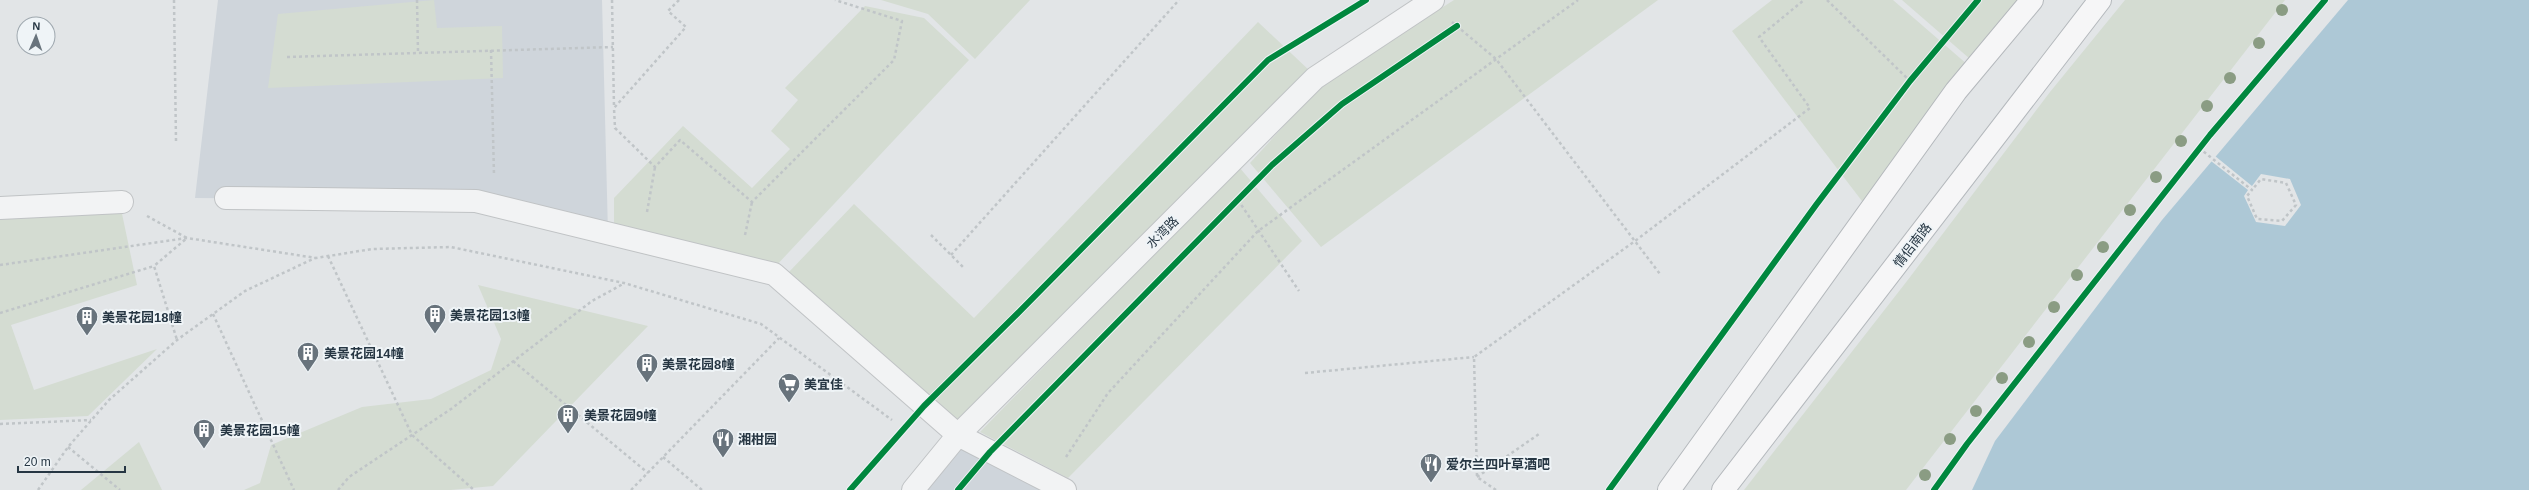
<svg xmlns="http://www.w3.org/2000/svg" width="2529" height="490" font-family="Arial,'Noto Sans SC',sans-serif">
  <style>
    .built { fill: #cfd5db }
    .green { fill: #d4dcd2 }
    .water { fill: #adc8d6 }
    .pier { fill: #e2e5e7 }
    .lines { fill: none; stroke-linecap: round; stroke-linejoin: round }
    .minor-casing { stroke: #c0c3c5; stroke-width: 24 }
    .highway-casing { stroke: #b4b8bc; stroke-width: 24 }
    .path { stroke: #c0c5c8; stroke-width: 2.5; stroke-dasharray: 3 3; stroke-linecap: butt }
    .minor { stroke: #f2f3f4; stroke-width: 22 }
    .highway { stroke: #f6f6f7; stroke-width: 22 }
    .cycleway-casing { stroke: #eff4f7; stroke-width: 8 }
    .cycleway { stroke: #00873e; stroke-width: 6 }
    .tree { fill: #8a9c83 }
    .labels { text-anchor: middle; stroke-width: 4; stroke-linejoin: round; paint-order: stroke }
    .street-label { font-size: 13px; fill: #263643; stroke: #eff4f7 }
    .poi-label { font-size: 13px; font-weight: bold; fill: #263643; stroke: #eff4f7; text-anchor: start }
  </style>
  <rect width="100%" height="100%" fill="#e2e5e7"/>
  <g class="built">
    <path d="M 218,0 L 602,0 L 608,233 L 476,200 L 195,198 Z"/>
    <path d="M 958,436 L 1063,490 L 913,490 Z"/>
  </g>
  <g class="green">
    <path d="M 434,0 L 437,28 L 502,26 L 503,78 L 268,88 L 278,14 Z"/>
    <path d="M 881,0 L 1030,0 L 975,59 L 928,14 Z"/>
    <path d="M 1454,0 L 1658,0 L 1321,247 L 1250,163 L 1323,83 Z"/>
    <path d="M 1772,0 L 1893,0 L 1968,65 L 1865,205 L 1732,31 Z"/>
    <path d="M 1902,0 L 2031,0 L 1977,65 Z"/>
    <path d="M 2125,0 L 2285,0 L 1906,490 L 1744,490 L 1907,281 L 2050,92 Z"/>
    <path d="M 865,6 L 924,18 L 969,60 L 774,268 L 614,228 L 614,198 L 683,126 L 752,188 L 790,149 L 771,131 L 798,100 L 785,88 Z"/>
    <path d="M 1258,22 L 1311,72 L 959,432 L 788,273 L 854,204 L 974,318 Z"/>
    <path d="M 1239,167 L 1302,241 L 1068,478 L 980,432 Z"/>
    <path d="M 121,209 L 137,285 L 11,325 L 34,390 L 157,349 L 88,416 L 0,420 L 0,214 Z"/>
    <path d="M 478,285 L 648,326 L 493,486 L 451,490 L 244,490 L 260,483 L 271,445 L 362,407 L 431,399 L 491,370 L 501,339 Z"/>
    <path d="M 139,442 L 162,490 L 81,490 Z"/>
  </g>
  <path class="water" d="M 2348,0 L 2529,0 L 2529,490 L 1972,490 L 1995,441 L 2162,220 Z"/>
  <path class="pier" d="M 2215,156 L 2252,186 L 2261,174 L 2290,179 L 2301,205 L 2285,226 L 2256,222 L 2244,196 L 2248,190 L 2211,161 Z"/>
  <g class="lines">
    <g class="minor-casing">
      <g id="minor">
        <path d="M 226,198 L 476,201 L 774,274 L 958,435 L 1065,490"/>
        <path d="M 0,208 L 122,202"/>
        <path d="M 913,490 L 958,435 L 1315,78 L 1433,0"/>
      </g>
    </g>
    <g class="highway-casing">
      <g id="highway">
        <path d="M 1669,490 L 1956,91 L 2032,0"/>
        <path d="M 1723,490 L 2100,0"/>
      </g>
    </g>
    <g class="path">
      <path d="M 174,0 L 176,141"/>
      <path d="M 417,0 L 418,52"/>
      <path d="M 612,0 L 614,107"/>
      <path d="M 679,0 L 668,11 L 686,27 L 614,108 L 615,128 L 655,167 L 680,140 L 752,202 L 894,60 L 902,21 L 835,0"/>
      <path d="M 1827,0 L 1910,81"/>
      <path d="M 1452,22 L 1496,59 L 1660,274"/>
      <path d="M 491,50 L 494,175"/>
      <path d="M 287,57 L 613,47"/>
      <path d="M 2199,148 L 2252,190 L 2247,196 L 2257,219 L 2282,221 L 2296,205 L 2286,183 L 2261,179 L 2252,190"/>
      <path d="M 1238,200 L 1299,291"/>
      <path d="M 647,212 L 655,167"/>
      <path d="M 147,216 L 187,238 L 154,266"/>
      <path d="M 745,235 L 752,202"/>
      <path d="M 931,235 L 963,267"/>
      <path d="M 951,255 L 1179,0"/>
      <path d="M 328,256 L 412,435 L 474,490"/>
      <path d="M 0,265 L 187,238 L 316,258 L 372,249 L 451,247 L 624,283 L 761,324 L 892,420"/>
      <path d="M 0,313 L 154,266 L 177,340"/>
      <path d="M 213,314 L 294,490"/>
      <path d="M 513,361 L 648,473"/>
      <path d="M 1305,373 L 1474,357"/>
      <path d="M 0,424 L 91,420"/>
      <path d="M 68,447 L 120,490"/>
      <path d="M 663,457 L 702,490"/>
      <path d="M 1066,457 L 1108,393 L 1258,231 L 1578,0"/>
      <path d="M 1477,477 L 1539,434"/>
      <path d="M 38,490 L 68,447 L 109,400 L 177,340 L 245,291 L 315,258"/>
      <path d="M 338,490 L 349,477 L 451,409 L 592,301 L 623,284"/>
      <path d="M 631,490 L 779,338"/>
      <path d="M 1496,490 L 1477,477 L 1474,357 L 1635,241 L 1810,108 L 1759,37 L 1804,0"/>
    </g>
    <use href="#minor" class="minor"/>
    <use href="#highway" class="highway"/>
    <g class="cycleway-casing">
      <g id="cycleway">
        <path d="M 850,490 L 924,406 L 1017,314 L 1268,60 L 1366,0"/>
        <path d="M 958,490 L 990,452 L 1272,165 L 1342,104 L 1457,26"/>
        <path d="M 1609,490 L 1816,205 L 1910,81 L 1978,0"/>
        <path d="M 1934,490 L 1967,444 L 2210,135 L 2325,0"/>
      </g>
    </g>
    <use href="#cycleway" class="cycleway"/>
  </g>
  <g class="tree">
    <circle cx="2282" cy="10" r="6"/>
    <circle cx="2259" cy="43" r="6"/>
    <circle cx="2230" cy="78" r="6"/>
    <circle cx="2207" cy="106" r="6"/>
    <circle cx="2181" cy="141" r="6"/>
    <circle cx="2156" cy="177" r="6"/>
    <circle cx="2130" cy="210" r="6"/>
    <circle cx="2103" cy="247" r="6"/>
    <circle cx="2077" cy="275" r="6"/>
    <circle cx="2054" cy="307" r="6"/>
    <circle cx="2029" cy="342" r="6"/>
    <circle cx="2002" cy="378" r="6"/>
    <circle cx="1976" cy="411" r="6"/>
    <circle cx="1950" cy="439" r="6"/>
    <circle cx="1925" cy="475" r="6"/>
  </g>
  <defs>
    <g id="building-pin" transform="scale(1.15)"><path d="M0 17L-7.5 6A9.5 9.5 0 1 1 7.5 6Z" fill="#68737c" stroke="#eff4f7"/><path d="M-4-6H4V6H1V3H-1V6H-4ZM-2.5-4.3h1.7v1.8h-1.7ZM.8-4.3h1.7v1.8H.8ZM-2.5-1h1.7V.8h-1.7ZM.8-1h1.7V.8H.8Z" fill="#fff"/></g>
    <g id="supermarket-pin" transform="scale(1.15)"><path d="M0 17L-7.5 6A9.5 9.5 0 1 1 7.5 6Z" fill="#68737c" stroke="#eff4f7"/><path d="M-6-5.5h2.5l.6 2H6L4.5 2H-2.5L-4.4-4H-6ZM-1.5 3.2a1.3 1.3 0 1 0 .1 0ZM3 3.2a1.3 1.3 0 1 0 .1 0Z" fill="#fff"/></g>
    <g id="restaurant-pin" transform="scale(1.15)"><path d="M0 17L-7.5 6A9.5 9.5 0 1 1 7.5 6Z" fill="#68737c" stroke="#eff4f7"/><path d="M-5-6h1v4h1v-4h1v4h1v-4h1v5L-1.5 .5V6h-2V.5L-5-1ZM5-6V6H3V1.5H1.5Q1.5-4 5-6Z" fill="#fff"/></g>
  </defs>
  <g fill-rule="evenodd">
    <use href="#building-pin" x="435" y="315"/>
    <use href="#building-pin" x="87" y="317"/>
    <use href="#building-pin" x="308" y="353"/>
    <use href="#building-pin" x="647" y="364"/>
    <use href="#supermarket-pin" x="789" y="384"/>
    <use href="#building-pin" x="568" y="415"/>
    <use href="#building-pin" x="204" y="430"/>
    <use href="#restaurant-pin" x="723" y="439"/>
    <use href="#restaurant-pin" x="1431" y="464"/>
  </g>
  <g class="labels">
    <g class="street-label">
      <text transform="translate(1162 232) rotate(-45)" y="5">水湾路</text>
      <text transform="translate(1912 245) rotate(-52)" y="5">情侣南路</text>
    </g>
    <g class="poi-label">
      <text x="450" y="320">美景花园13幢</text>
      <text x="102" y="322">美景花园18幢</text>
      <text x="324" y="358">美景花园14幢</text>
      <text x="662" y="369">美景花园8幢</text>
      <text x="804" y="389">美宜佳</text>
      <text x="584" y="420">美景花园9幢</text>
      <text x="220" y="435">美景花园15幢</text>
      <text x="738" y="444">湘柑园</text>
      <text x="1446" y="469">爱尔兰四叶草酒吧</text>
    </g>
  </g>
  <g transform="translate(36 36) rotate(2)"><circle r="19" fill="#eff4f7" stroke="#9fa8af"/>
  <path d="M0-3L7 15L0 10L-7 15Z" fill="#68737c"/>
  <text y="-6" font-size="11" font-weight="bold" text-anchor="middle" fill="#263643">N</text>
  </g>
  <path d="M18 466v6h107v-6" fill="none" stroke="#263643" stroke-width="2"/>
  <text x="24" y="466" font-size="12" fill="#263643" stroke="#eff4f7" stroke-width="3" paint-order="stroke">20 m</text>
</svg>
